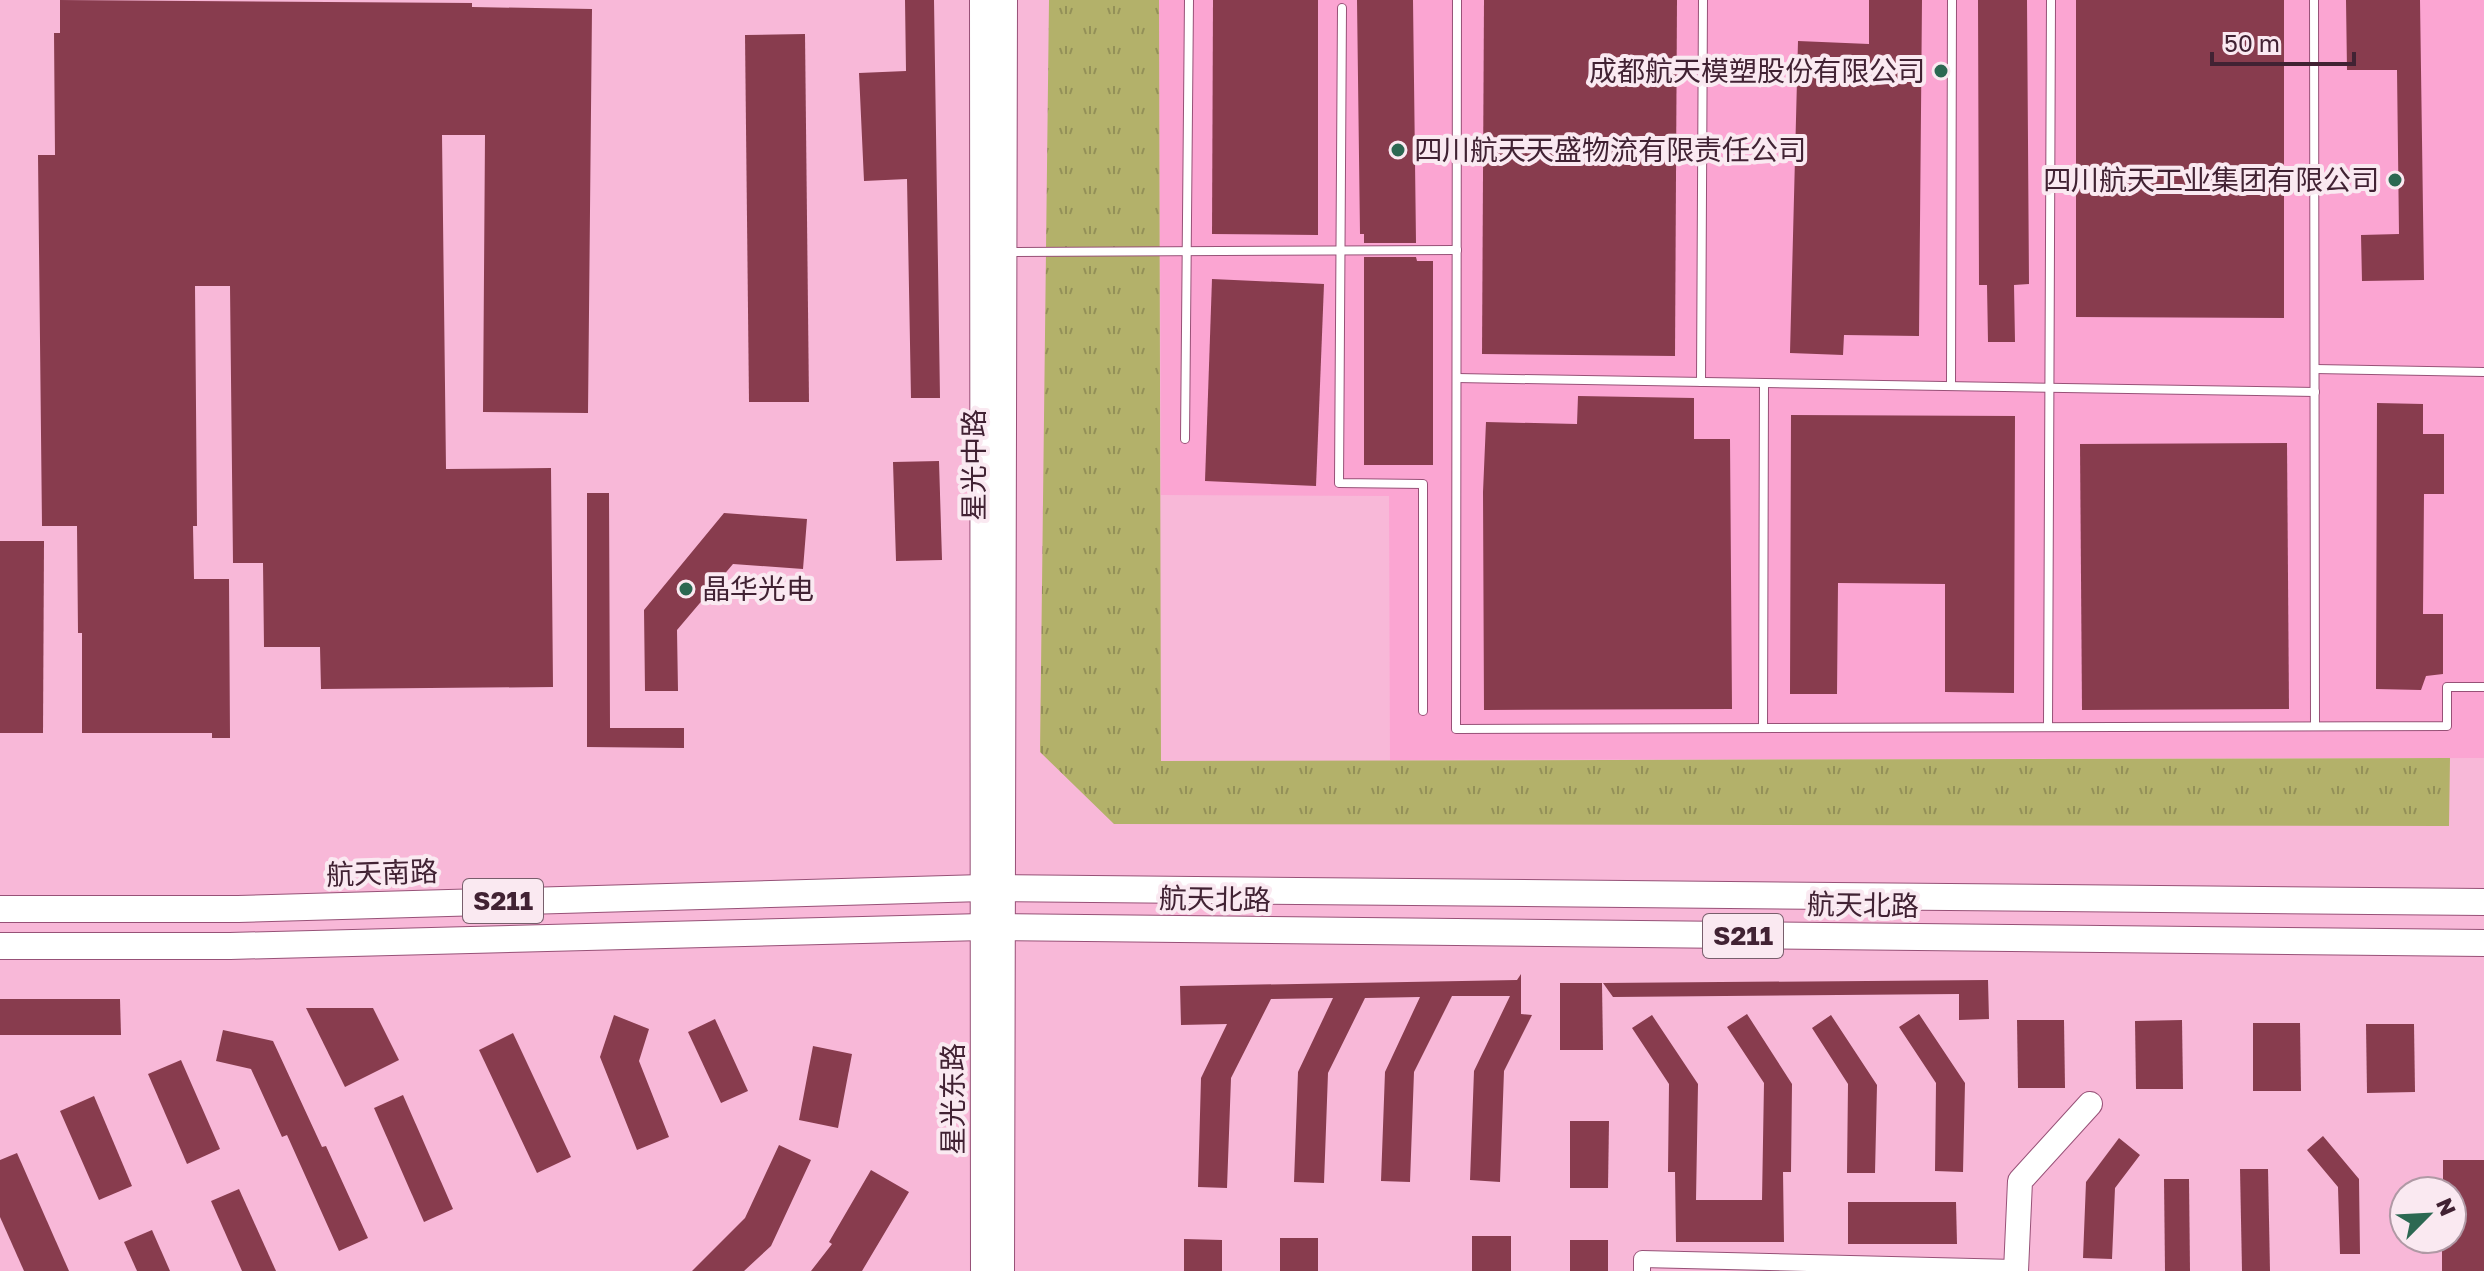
<svg xmlns="http://www.w3.org/2000/svg" width="2484" height="1271" font-family="'Golos Text','Noto Sans SC',sans-serif">
  <style>
    .built { fill: #fba5d2 }
    .park { fill: url(#park-tufts) }
    .building { fill: #883c4e }
    .lines { fill: none; stroke-linecap: round; stroke-linejoin: round }
    .lane-casing { stroke: #975177; stroke-width: 10 }
    .street-casing { stroke: #975177; stroke-width: 18 }
    .secondary-casing { stroke: #975177; stroke-width: 26 }
    .primary-casing { stroke: #975177; stroke-width: 28 }
    .lane { stroke: #fff; stroke-width: 8 }
    .street { stroke: #fff; stroke-width: 16 }
    .secondary { stroke: #fff; stroke-width: 24 }
    .primary { stroke: #fff; stroke-width: 26 }
    .poi-dot { fill: #2c6852; stroke: #fae9f1; stroke-width: 3 }
    .labels { text-anchor: middle; stroke-width: 8; stroke-linejoin: round; paint-order: stroke }
    .shield { fill: #fae9f1; stroke: #785e6c; stroke-width: 2 }
    .shield-label { font-size: 26px; font-weight: bold; fill: #412233 }
    .poi-label { font-size: 28px; fill: #412233; stroke: #fae9f1; text-anchor: end }
    .street-label { font-size: 28px; fill: #412233; stroke: #fae9f1 }
  </style>
  <defs>
    <pattern id="park-tufts" width="24" height="20" patternUnits="userSpaceOnUse" patternTransform="scale(2)"><rect width="24" height="20" fill="#b3b16a"/><path d="M3 7l-1-3M5 7V3M7 7l1-3M15 17l-1-3M17 17v-4M19 17l1-3" fill="none" stroke="#939058"/></pattern>
  </defs>
  <rect width="100%" height="100%" fill="#f8b8d8"/>
  <path class="built" d="M 1159,0 L 2484,0 L 2484,758 L 1390,760 L 1389,496 L 1161,495 Z"/>
  <path class="park" d="M 1049,0 L 1159,0 L 1161,761 L 2450,758 L 2449,826 L 1114,824 L 1040,752 Z"/>
  <g class="building">
    <path d="M 60,0 L 472,3 L 472,7 L 592,9 L 588,413 L 483,412 L 485,135 L 442,135 L 446,469 L 551,468 L 553,687 L 321,689 L 320,647 L 264,647 L 263,563 L 233,563 L 230,286 L 195,286 L 197,526 L 193,526 L 194,579 L 229,579 L 230,738 L 212,738 L 212,733 L 82,733 L 82,633 L 78,633 L 77,526 L 42,526 L 38,155 L 55,155 L 54,33 L 60,33 Z"/>
    <path d="M 905,0 L 934,0 L 940,398 L 911,398 L 907,179 L 864,181 L 859,73 L 906,71 Z"/>
    <path d="M 1213,0 L 1318,0 L 1318,235 L 1212,234 Z"/>
    <path d="M 1357,0 L 1413,0 L 1416,243 L 1364,243 L 1364,234 L 1360,234 Z"/>
    <path d="M 1484,0 L 1677,0 L 1675,356 L 1482,354 Z"/>
    <path d="M 1869,0 L 1922,0 L 1919,336 L 1844,335 L 1843,355 L 1790,353 L 1798,41 L 1869,44 Z"/>
    <path d="M 1978,0 L 2027,0 L 2029,284 L 2014,285 L 2015,342 L 1988,342 L 1987,285 L 1979,285 Z"/>
    <path d="M 2076,0 L 2284,0 L 2284,318 L 2076,317 Z"/>
    <path d="M 2346,0 L 2420,0 L 2424,280 L 2362,281 L 2361,235 L 2399,234 L 2397,70 L 2347,70 Z"/>
    <path d="M 805,34 L 809,402 L 749,402 L 745,35 Z"/>
    <path d="M 1364,257 L 1416,257 L 1417,261 L 1433,261 L 1433,465 L 1364,465 Z"/>
    <path d="M 1212,279 L 1324,284 L 1316,486 L 1205,481 Z"/>
    <path d="M 1578,396 L 1694,398 L 1694,439 L 1730,439 L 1732,709 L 1484,710 L 1483,492 L 1486,422 L 1577,424 Z"/>
    <path d="M 2377,403 L 2423,404 L 2423,434 L 2444,434 L 2444,494 L 2424,494 L 2423,614 L 2443,614 L 2443,674 L 2426,676 L 2421,690 L 2376,689 Z"/>
    <path d="M 1791,415 L 2015,416 L 2014,693 L 1945,692 L 1945,584 L 1838,583 L 1837,694 L 1790,694 Z"/>
    <path d="M 2287,443 L 2289,709 L 2082,710 L 2080,444 Z"/>
    <path d="M 939,461 L 942,560 L 896,561 L 893,462 Z"/>
    <path d="M 587,493 L 609,493 L 610,728 L 684,728 L 684,748 L 587,747 Z"/>
    <path d="M 724,513 L 807,519 L 803,569 L 733,564 L 677,630 L 678,691 L 645,691 L 644,610 Z"/>
    <path d="M 0,541 L 44,541 L 43,733 L 0,733 Z"/>
    <path d="M 1521,974 L 1521,1014 L 1532,1015 L 1504,1071 L 1500,1182 L 1470,1180 L 1474,1071 L 1510,996 L 1452,996 L 1414,1072 L 1410,1182 L 1381,1181 L 1385,1072 L 1420,997 L 1365,998 L 1328,1073 L 1324,1183 L 1294,1182 L 1298,1072 L 1333,998 L 1271,999 L 1231,1078 L 1227,1188 L 1198,1187 L 1201,1078 L 1227,1024 L 1181,1025 L 1180,986 L 1517,980 Z"/>
    <path d="M 1988,980 L 1989,1019 L 1959,1020 L 1959,994 L 1613,997 L 1603,983 Z"/>
    <path d="M 1560,983 L 1602,983 L 1603,1050 L 1560,1050 Z"/>
    <path d="M 0,999 L 120,999 L 121,1035 L 0,1035 Z"/>
    <path d="M 306,1008 L 373,1008 L 399,1060 L 345,1087 Z"/>
    <path d="M 1747,1014 L 1792,1084 L 1791,1172 L 1783,1172 L 1784,1242 L 1676,1242 L 1675,1172 L 1668,1172 L 1669,1084 L 1632,1028 L 1652,1015 L 1698,1084 L 1696,1200 L 1762,1200 L 1764,1083 L 1727,1027 Z"/>
    <path d="M 1919,1014 L 1965,1083 L 1963,1172 L 1935,1171 L 1936,1083 L 1899,1027 Z"/>
    <path d="M 614,1015 L 649,1029 L 639,1061 L 669,1137 L 637,1150 L 600,1057 Z"/>
    <path d="M 1831,1015 L 1877,1085 L 1875,1173 L 1847,1173 L 1848,1084 L 1812,1028 Z"/>
    <path d="M 715,1019 L 748,1091 L 721,1103 L 688,1032 Z"/>
    <path d="M 2017,1020 L 2064,1020 L 2065,1088 L 2018,1088 Z"/>
    <path d="M 2182,1020 L 2183,1089 L 2136,1089 L 2135,1021 Z"/>
    <path d="M 2253,1023 L 2300,1023 L 2301,1091 L 2253,1091 Z"/>
    <path d="M 2366,1024 L 2414,1024 L 2415,1092 L 2367,1093 Z"/>
    <path d="M 223,1030 L 273,1041 L 322,1147 L 326,1146 L 368,1238 L 339,1251 L 287,1135 L 282,1137 L 251,1069 L 216,1061 Z"/>
    <path d="M 513,1033 L 571,1157 L 537,1173 L 479,1050 Z"/>
    <path d="M 813,1046 L 852,1054 L 838,1128 L 799,1120 Z"/>
    <path d="M 181,1060 L 220,1149 L 187,1164 L 148,1074 Z"/>
    <path d="M 403,1095 L 453,1209 L 424,1222 L 374,1108 Z"/>
    <path d="M 94,1096 L 132,1186 L 99,1200 L 60,1111 Z"/>
    <path d="M 1570,1121 L 1609,1121 L 1608,1188 L 1570,1188 Z"/>
    <path d="M 2323,1136 L 2359,1179 L 2360,1254 L 2340,1254 L 2338,1187 L 2307,1150 Z"/>
    <path d="M 2119,1138 L 2140,1155 L 2115,1188 L 2112,1259 L 2083,1258 L 2086,1182 Z"/>
    <path d="M 779,1145 L 811,1160 L 771,1246 L 744,1271 L 692,1271 L 745,1218 Z"/>
    <path d="M 17,1153 L 69,1271 L 24,1271 L 0,1217 L 0,1160 Z"/>
    <path d="M 2443,1160 L 2484,1160 L 2484,1271 L 2442,1271 L 2442,1239 L 2452,1239 L 2452,1191 L 2443,1191 Z"/>
    <path d="M 2240,1169 L 2268,1169 L 2270,1271 L 2242,1271 Z"/>
    <path d="M 871,1170 L 909,1192 L 862,1271 L 811,1271 L 832,1244 L 829,1242 Z"/>
    <path d="M 2164,1179 L 2189,1179 L 2190,1271 L 2165,1271 Z"/>
    <path d="M 239,1189 L 276,1271 L 242,1271 L 211,1201 Z"/>
    <path d="M 1848,1202 L 1956,1202 L 1957,1244 L 1848,1244 Z"/>
    <path d="M 152,1230 L 170,1271 L 137,1271 L 124,1242 Z"/>
    <rect x="1472" y="1236" width="39" height="35"/>
    <rect x="1280" y="1238" width="38" height="33"/>
    <path d="M 1184,1239 L 1222,1240 L 1222,1271 L 1184,1271 Z"/>
    <rect x="1570" y="1240" width="38" height="31"/>
  </g>
  <g class="lines">
    <g class="lane-casing">
      <g id="lane">
        <path d="M 1457,0 L 1456,729 L 2447,726 L 2447,687 L 2484,687"/>
        <path d="M 2314,0 L 2315,725"/>
        <path d="M 1342,8 L 1339,483 L 1423,484 L 1423,711"/>
        <path d="M 1006,252 L 1457,250"/>
        <path d="M 2315,369 L 2484,372"/>
        <path d="M 1457,378 L 2315,392"/>
        <path d="M 1701,382 L 1703,0"/>
        <path d="M 1951,386 L 1952,0"/>
        <path d="M 1185,439 L 1189,0"/>
        <path d="M 2048,726 L 2051,0"/>
        <path d="M 1763,727 L 1764,383"/>
      </g>
    </g>
    <g class="street-casing">
      <path id="street" d="M 1642,1271 L 1642,1259 L 2015,1268"/>
    </g>
    <g class="secondary-casing">
      <g id="secondary">
        <path d="M 982,0 L 983,1271"/>
        <path d="M 1002,1271 L 1005,0"/>
        <path d="M 2016,1271 L 2020,1181 L 2090,1104"/>
      </g>
    </g>
    <g class="primary-casing">
      <g id="primary">
        <path d="M 0,909 L 238,909 L 983,888 L 2484,902"/>
        <path d="M 0,946 L 230,946 L 983,927 L 2484,943"/>
      </g>
    </g>
    <use href="#lane" class="lane"/>
    <use href="#street" class="street"/>
    <use href="#secondary" class="secondary"/>
    <use href="#primary" class="primary"/>
  </g>
  <g class="poi-dot">
    <circle cx="1941" cy="71" r="8"/>
    <circle cx="1398" cy="150" r="8"/>
    <circle cx="2395" cy="180" r="8"/>
    <circle cx="686" cy="589" r="8"/>
  </g>
  <g class="labels">
    <g class="shield">
      <rect x="463" y="879" width="80" height="44" rx="6"/>
      <rect x="1703" y="914" width="80" height="44" rx="6"/>
    </g>
    <g class="shield-label">
      <text x="503" y="910">S211</text>
      <text x="1743" y="945">S211</text>
    </g>
    <g class="poi-label">
      <text x="1925" y="81">成都航天模塑股份有限公司</text>
      <text x="1414" y="160" text-anchor="start">四川航天天盛物流有限责任公司</text>
      <text x="2379" y="190">四川航天工业集团有限公司</text>
      <text x="702" y="599" text-anchor="start">晶华光电</text>
    </g>
    <g class="street-label">
      <text transform="translate(974 465) rotate(-90)" y="10">星光中路</text>
      <text transform="translate(382 873) rotate(-2)" y="10">航天南路</text>
      <text transform="translate(1215 899) rotate(1)" y="10">航天北路</text>
      <text transform="translate(1863 905) rotate(1)" y="10">航天北路</text>
      <text transform="translate(953 1099) rotate(-90)" y="10">星光东路</text>
    </g>
  </g>
  <g transform="translate(2428 1215) rotate(66)"><circle r="38" fill="#fae9f1" stroke="#b099a5" stroke-width="2"/>
  <path d="M0-6L14 30L0 20L-14 30Z" fill="#2c6852"/>
  <text y="-12" font-size="22" font-weight="bold" text-anchor="middle" fill="#412233">N</text>
  </g>
  <path d="M2212 52v12h142v-12" fill="none" stroke="#412233" stroke-width="4"/>
  <text x="2224" y="52" font-size="24" fill="#412233" stroke="#fae9f1" stroke-width="6" paint-order="stroke">50 m</text>
</svg>
